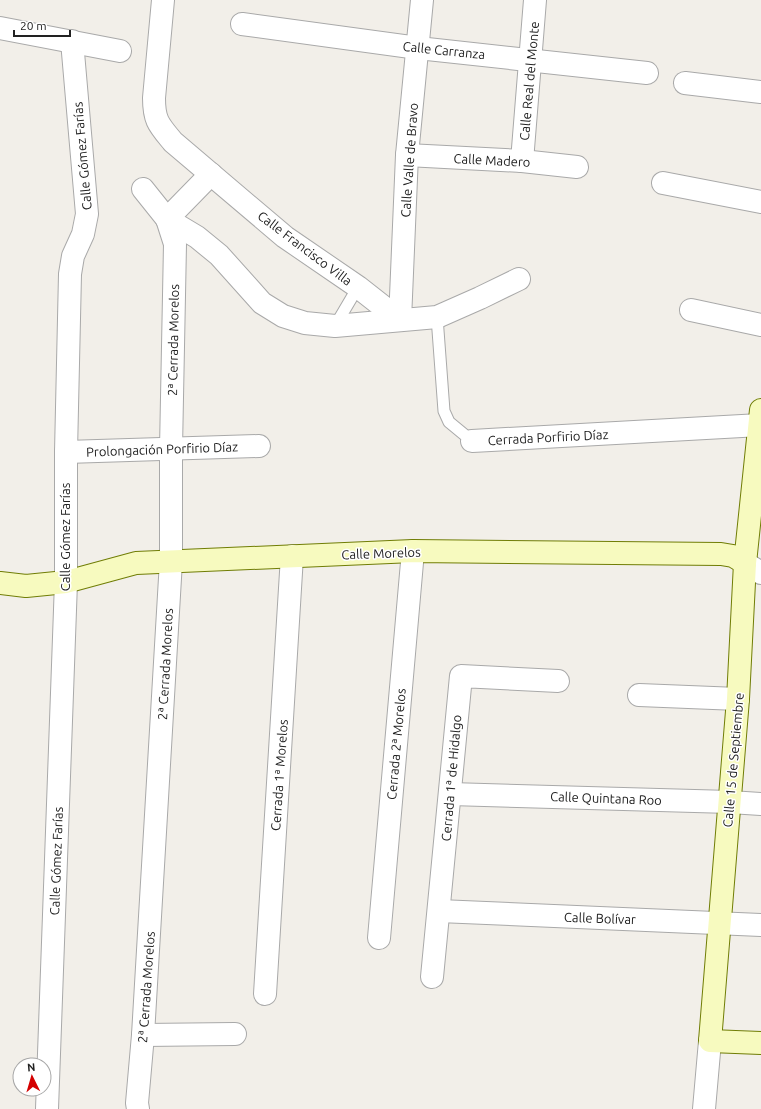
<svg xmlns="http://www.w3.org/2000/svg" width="761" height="1109" font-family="Ubuntu,sans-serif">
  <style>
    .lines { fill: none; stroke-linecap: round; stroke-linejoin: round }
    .lane-casing { stroke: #a9a9a9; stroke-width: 13 }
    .street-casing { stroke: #a9a9a9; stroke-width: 24 }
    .secondary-casing { stroke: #707d05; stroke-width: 24 }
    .lane { stroke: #fff; stroke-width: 11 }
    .street { stroke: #fff; stroke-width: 22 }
    .secondary { stroke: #f7fabf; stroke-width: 22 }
    .labels { text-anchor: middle; stroke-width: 3; stroke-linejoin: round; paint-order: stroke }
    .street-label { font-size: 13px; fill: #222; stroke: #fff }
  </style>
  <rect width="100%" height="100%" fill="#f2efe9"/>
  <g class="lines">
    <g class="lane-casing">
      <g id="lane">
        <path d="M 437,317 L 444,411 L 449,422 L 472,441"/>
        <path d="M 335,326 L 358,287"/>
      </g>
    </g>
    <g class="street-casing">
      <g id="street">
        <path d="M 163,0 L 154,98 C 154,121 159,125 173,142 L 285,237 L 358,287 L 400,320"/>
        <path d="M 242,24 L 418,48 L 647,73"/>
        <path d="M 0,28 L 120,51"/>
        <path d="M 685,83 L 761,92"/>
        <path d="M 407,155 L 522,161 L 577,167"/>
        <path d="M 522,161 L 535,0"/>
        <path d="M 663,183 L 761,202"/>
        <path d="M 143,189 L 167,219 L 197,237 L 219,255 L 262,303 L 283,316 L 305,323 L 335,326 L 437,317 L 480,298 L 519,279"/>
        <path d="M 167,219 L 211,174"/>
        <path d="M 691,310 L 761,325"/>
        <path d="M 400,320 L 407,155 L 422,0"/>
        <path d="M 472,441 L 760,425"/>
        <path d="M 66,452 L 259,446"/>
        <path d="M 745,563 L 761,573"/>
        <path d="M 639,695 L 738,699"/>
        <path d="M 450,794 L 730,802 L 761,804"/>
        <path d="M 439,911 L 761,925"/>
        <path d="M 379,938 L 413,551"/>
        <path d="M 432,977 L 461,676 L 558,681"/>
        <path d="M 265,994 L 292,556"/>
        <path d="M 143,1035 L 235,1034"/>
        <path d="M 47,1109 L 66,582 L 66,452 L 70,274 L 73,256 L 83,234 L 87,214 L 72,41"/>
        <path d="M 138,1109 L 137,1103 L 143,1035 L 171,561 L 171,449 L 175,244 L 167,219"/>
        <path d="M 704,1109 L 710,1041"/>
      </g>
    </g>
    <g class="secondary-casing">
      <g id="secondary">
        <path d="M 761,410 L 745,563 L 738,699 L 710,1041 L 761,1043"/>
        <path d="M 0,583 L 26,586 L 66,582 L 136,563 L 413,551 L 721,554 L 733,556 L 745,563"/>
      </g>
    </g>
    <use href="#lane" class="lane"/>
    <use href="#street" class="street"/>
    <use href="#secondary" class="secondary"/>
  </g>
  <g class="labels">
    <g class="street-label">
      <text transform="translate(444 50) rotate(6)" y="5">Calle Carranza</text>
      <text transform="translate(529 81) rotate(-85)" y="5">Calle Real del Monte</text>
      <text transform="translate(82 156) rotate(-95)" y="5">Calle Gómez Farías</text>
      <text transform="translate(409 160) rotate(-86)" y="5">Calle Valle de Bravo</text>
      <text transform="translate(492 160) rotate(3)" y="5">Calle Madero</text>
      <text transform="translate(305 248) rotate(37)" y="5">Calle Francisco Villa</text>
      <text transform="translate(173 340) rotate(-89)" y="5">2ª Cerrada Morelos</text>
      <text transform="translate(548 437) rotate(-3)" y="5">Cerrada Porfirio Díaz</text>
      <text transform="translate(162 449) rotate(-2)" y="5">Prolongación Porfirio Díaz</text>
      <text transform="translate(65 537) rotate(-90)" y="5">Calle Gómez Farías</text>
      <text transform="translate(381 553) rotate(-2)" y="5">Calle Morelos</text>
      <text transform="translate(165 664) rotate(-87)" y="5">2ª Cerrada Morelos</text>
      <text transform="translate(396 744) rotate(-85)" y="5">Cerrada 2ª Morelos</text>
      <text transform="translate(733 760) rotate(-85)" y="5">Calle 15 de Septiembre</text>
      <text transform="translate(279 775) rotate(-86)" y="5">Cerrada 1ª Morelos</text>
      <text transform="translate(451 778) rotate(-85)" y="5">Cerrada 1ª de Hidalgo</text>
      <text transform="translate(606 798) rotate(2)" y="5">Calle Quintana Roo</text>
      <text transform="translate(56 861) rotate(-88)" y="5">Calle Gómez Farías</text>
      <text transform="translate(600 918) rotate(2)" y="5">Calle Bolívar</text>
      <text transform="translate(146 987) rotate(-86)" y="5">2ª Cerrada Morelos</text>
    </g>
  </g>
  <g transform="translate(32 1077) rotate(355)"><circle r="19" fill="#ffffff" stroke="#a7a7a7"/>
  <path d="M0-3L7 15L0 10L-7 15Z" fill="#d40000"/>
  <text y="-6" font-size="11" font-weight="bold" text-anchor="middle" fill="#222222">N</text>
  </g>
  <path d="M14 30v6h56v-6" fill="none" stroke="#222222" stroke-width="2"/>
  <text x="20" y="30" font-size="12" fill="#222222" stroke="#ffffff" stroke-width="3" paint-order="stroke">20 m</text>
</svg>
